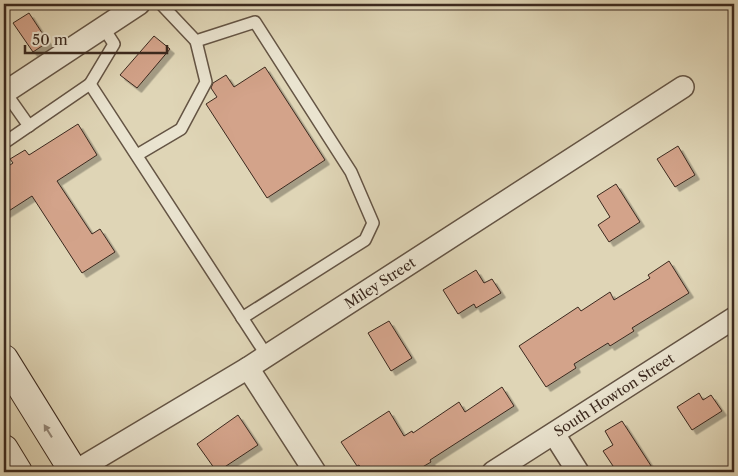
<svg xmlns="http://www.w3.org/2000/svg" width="738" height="476" font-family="'Libre Caslon Text',serif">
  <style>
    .building { fill: #d3a38a; stroke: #3b291e; filter: url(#shadow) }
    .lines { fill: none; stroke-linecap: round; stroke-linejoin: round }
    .lane-casing { stroke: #645444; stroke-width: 14 }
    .street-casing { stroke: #645444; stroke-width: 24 }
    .secondary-casing { stroke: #3b291e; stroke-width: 30 }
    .lane { stroke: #eae4d0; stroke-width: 11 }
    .street { stroke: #eae4d0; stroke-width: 21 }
    .secondary { stroke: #eae4d0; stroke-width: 28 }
    .oneway { fill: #928677 }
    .labels { text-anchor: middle; stroke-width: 4; stroke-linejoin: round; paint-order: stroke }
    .street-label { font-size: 14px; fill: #3b291e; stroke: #eae4d0 }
  </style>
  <defs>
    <filter id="shadow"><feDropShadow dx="4.5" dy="4.5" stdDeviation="0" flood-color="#0004"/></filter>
  </defs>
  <rect width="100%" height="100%" fill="#dfd5b6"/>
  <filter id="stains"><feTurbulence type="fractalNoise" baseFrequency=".004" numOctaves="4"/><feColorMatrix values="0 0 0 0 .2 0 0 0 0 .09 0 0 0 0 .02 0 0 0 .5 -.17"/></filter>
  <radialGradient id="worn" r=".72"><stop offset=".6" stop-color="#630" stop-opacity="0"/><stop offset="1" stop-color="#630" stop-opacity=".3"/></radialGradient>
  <g class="building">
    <path d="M 29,13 L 48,42 L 33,52 L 13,23 Z"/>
    <path d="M 154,36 L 170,49 L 137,88 L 120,75 Z"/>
    <path d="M 265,67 L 325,160 L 267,198 L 206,104 L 217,97 L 211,88 L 213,83 L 226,75 L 234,87 Z"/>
    <path d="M 78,124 L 97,155 L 57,181 L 92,234 L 100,229 L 115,252 L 82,273 L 32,196 L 4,214 L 4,169 L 13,163 L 10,159 L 25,150 L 29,155 Z"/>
    <path d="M 678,146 L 695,175 L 675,187 L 657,159 Z"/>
    <path d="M 616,184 L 640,222 L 609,242 L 598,225 L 610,217 L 597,196 Z"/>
    <path d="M 669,261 L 689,293 L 632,328 L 634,331 L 610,346 L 608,343 L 574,364 L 576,368 L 546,387 L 519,346 L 578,307 L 581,311 L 610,292 L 614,300 L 650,278 L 648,275 Z"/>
    <path d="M 476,270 L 484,283 L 492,279 L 501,293 L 476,308 L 474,304 L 458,314 L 443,290 Z"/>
    <path d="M 389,321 L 412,358 L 391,371 L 368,333 Z"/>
    <path d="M 502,387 L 514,406 L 430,460 L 431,462 L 414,472 L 364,472 L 359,465 L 357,466 L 341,442 L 389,411 L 404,436 L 412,431 L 413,433 L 459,402 L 465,412 Z"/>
    <path d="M 699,393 L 703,400 L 711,395 L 722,411 L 692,430 L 677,407 Z"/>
    <path d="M 238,415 L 258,445 L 217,472 L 197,444 Z"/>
    <path d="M 622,421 L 655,472 L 617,472 L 603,451 L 613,445 L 605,431 Z"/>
  </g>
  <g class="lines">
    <g class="lane-casing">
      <g id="lane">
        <path d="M 161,4 L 196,41 L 255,22 L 351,172 L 373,223 L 365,240 L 242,318"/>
        <path d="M 90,84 L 114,44 L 103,27"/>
        <path d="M 5,92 L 29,126"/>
        <path d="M 4,143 L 90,84 L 267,356"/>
        <path d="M 137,155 L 181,129 L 206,82 L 196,41"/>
      </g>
    </g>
    <g class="street-casing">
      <g id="street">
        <path d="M 4,93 L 139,4"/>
        <path d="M 248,368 L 315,472"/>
        <path d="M 554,434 L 578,472"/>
        <path d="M 74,472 L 248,368 L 683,87"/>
        <path d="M 493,472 L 734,318"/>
      </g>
    </g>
    <g class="secondary-casing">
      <g id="secondary">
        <path d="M 4,359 L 74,472"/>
        <path d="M 4,449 L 18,472"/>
      </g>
    </g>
    <use href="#lane" class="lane"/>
    <use href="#street" class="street"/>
    <use href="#secondary" class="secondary"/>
  </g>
  <defs><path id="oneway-solid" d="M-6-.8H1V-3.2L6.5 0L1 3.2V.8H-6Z" transform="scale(1.25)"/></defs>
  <use class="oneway" href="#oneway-solid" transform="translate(48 431) rotate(-122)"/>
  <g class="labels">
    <g class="street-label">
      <text transform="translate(380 283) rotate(-33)" y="5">Miley Street</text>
      <text transform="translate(614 395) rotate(-33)" y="5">South Howton Street</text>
    </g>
  </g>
  <rect width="738" height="476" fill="none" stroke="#dfd5b6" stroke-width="20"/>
  <rect x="5" y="5" width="728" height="466" fill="none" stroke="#3b291e" stroke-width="2.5"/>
  <rect x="10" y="10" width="718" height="456" fill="none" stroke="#3b291e"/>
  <path d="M25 45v8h142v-8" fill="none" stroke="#3b291e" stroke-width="2.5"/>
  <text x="32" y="45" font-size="15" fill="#3b291e" stroke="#eae4d0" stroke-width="4" paint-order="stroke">50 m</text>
  <rect width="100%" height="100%" filter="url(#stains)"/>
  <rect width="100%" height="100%" fill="url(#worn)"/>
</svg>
